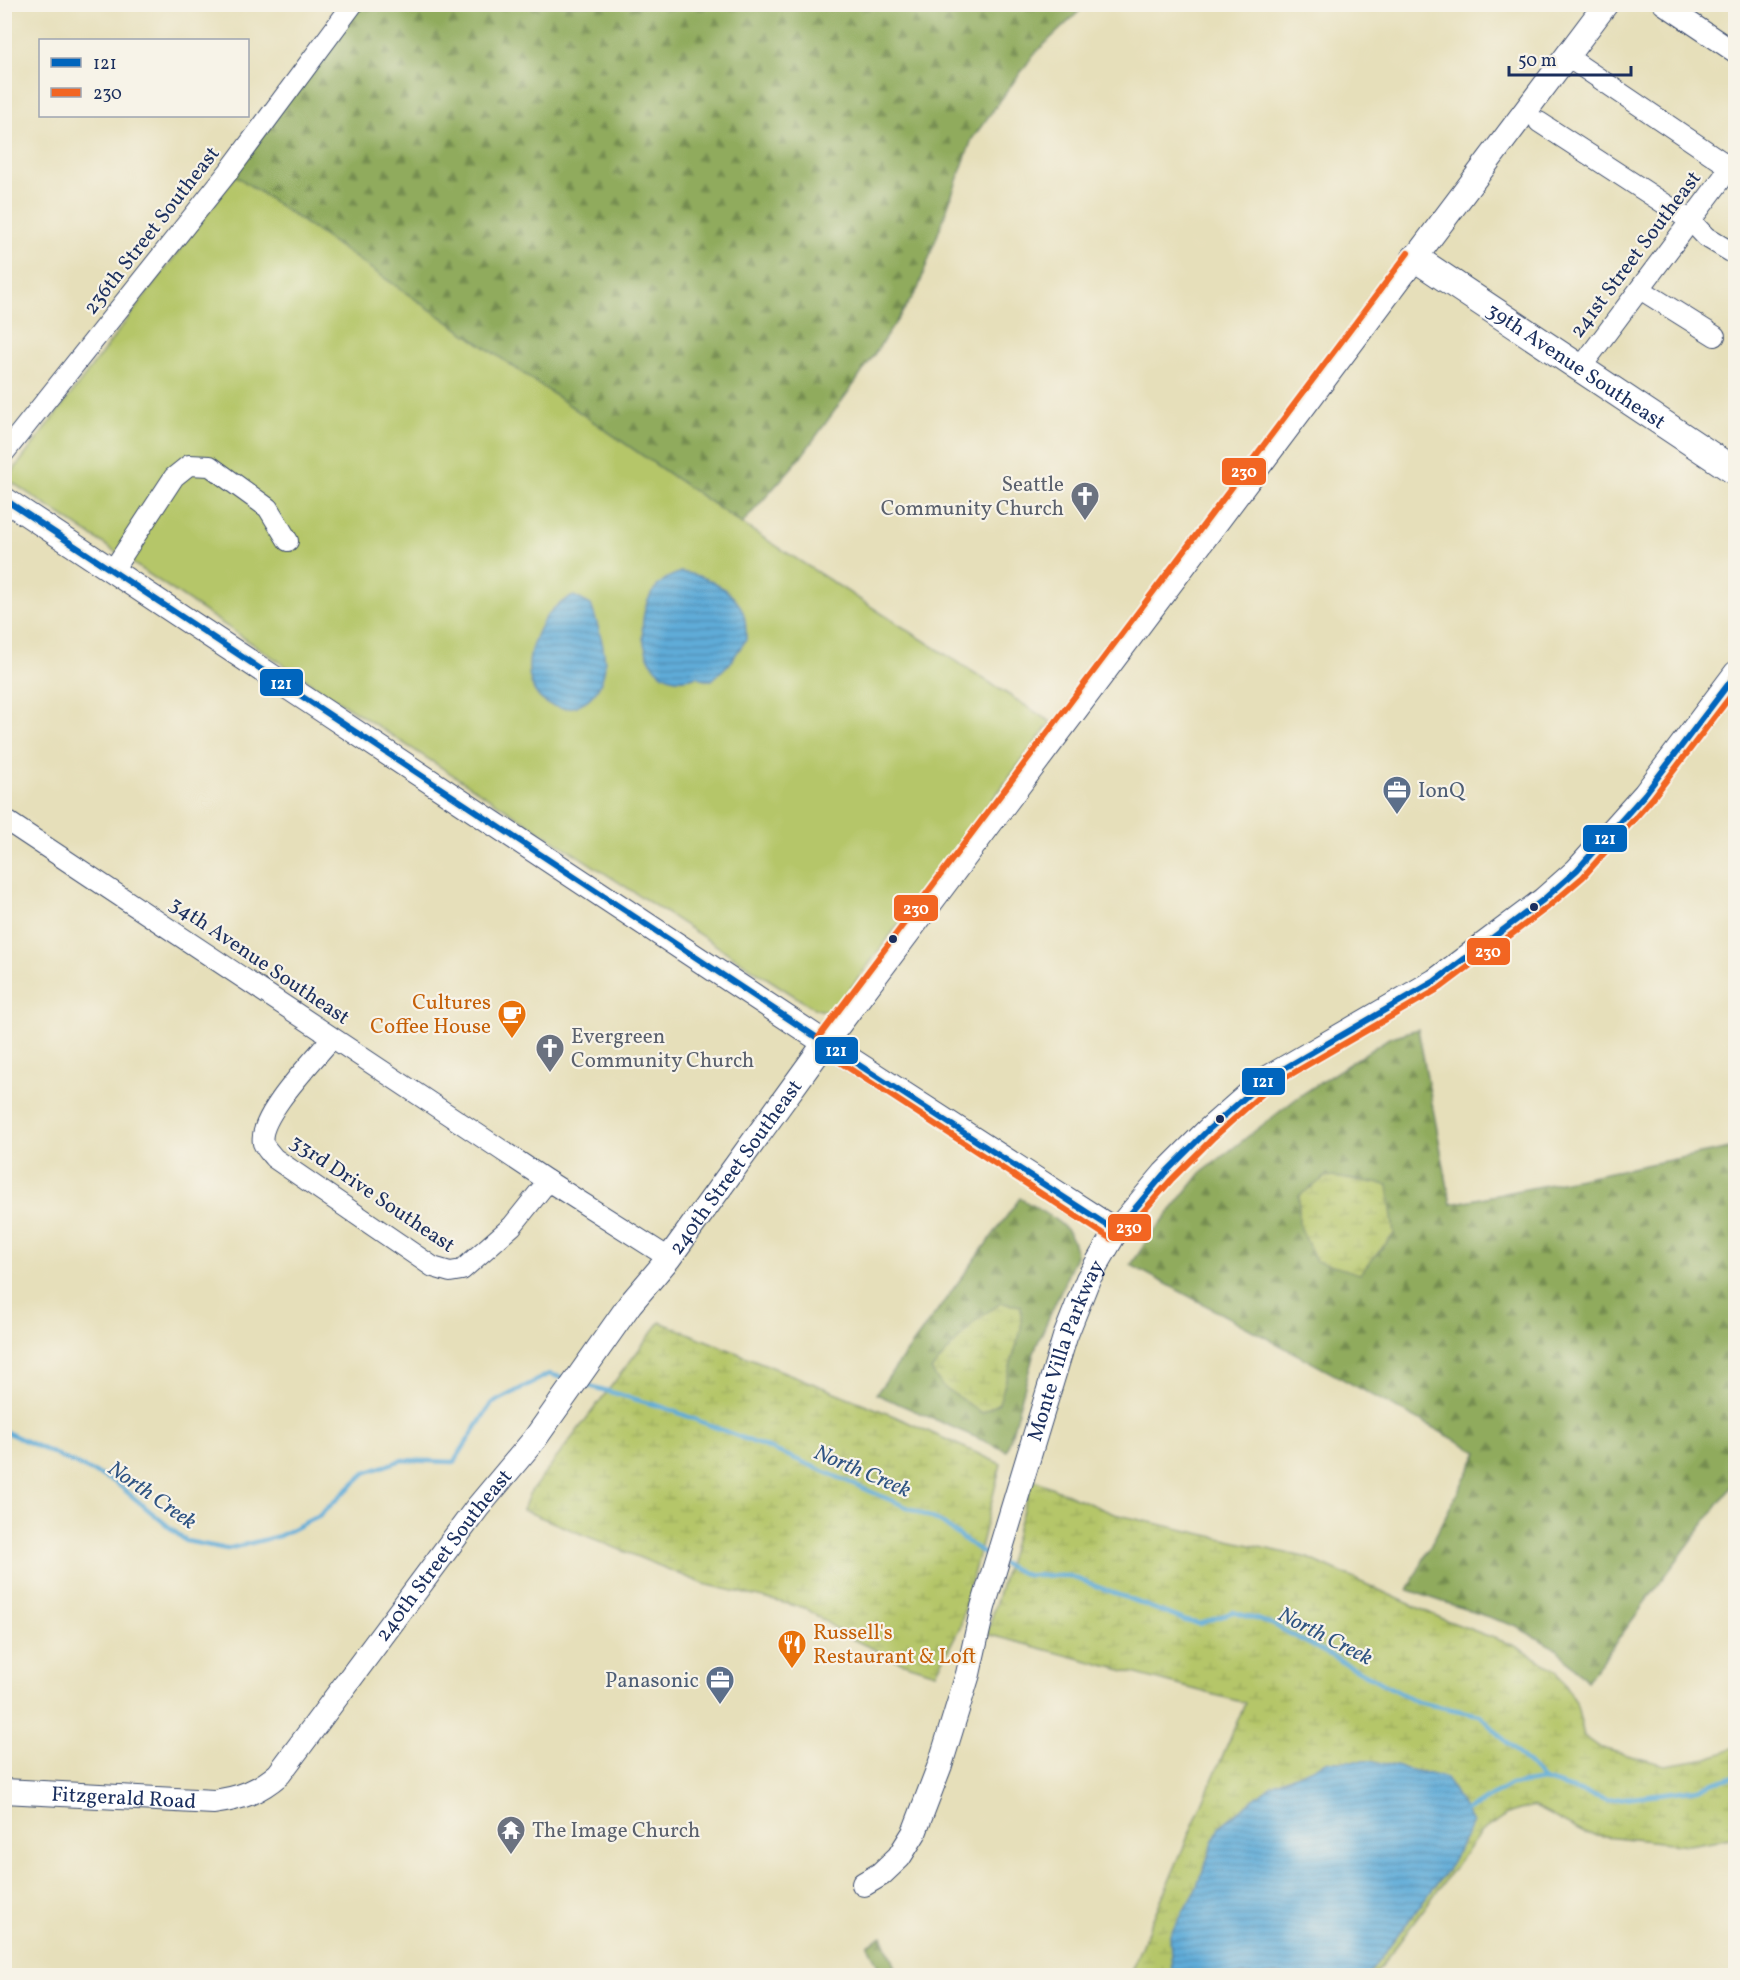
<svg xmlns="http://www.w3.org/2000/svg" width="1740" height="1980" font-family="Vollkorn,serif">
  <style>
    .grass { fill: #b5c669; stroke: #687a64; stroke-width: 1.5 }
    .forest { fill: url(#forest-firs); stroke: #566d5e; stroke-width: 1.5 }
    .wetland { fill: url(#wetland-marsh); stroke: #687a64; stroke-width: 1.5 }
    .water { fill: url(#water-rules); stroke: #3d6e9b; stroke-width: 1.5 }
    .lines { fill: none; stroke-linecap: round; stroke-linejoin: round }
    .stream { stroke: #5facd8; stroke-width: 4.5 }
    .minor-casing { stroke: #39496c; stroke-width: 22 }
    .tertiary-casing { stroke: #39496c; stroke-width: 26 }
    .secondary-casing { stroke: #39496c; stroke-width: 29 }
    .minor { stroke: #fff; stroke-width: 20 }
    .tertiary { stroke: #fff; stroke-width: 24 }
    .secondary { stroke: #fff; stroke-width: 27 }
    .bus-1-casing { stroke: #f7f3e8; stroke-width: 10 }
    .bus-2-casing { stroke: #f7f3e8; stroke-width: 10 }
    .bus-1 { stroke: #0065bd; stroke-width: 6 }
    .bus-2 { stroke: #f26522; stroke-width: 6 }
    .bus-dot { fill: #1b2f5e; stroke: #f7f3e8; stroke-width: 2 }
    .labels { text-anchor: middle; stroke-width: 4.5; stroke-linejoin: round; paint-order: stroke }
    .street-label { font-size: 21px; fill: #1b2f5e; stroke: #f7f3e8 }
    .worship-label { font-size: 21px; fill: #5b616d; stroke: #f7f3e8; text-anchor: start }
    .service-label { font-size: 21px; fill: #4e5e75; stroke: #f7f3e8; text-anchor: start }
    .food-label { font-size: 21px; fill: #c56008; stroke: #f7f3e8; text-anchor: end }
    .water-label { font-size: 22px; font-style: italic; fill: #2f5483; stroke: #f7f3e8 }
    .line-badge { stroke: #f7f3e8; stroke-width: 2 }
    .badge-label { font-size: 16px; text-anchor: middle; font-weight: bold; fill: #fff }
  </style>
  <defs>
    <pattern id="forest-firs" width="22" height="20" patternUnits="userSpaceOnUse" patternTransform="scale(1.5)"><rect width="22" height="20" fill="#90ab5d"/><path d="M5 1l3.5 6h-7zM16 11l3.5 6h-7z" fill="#758c50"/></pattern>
    <pattern id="wetland-marsh" width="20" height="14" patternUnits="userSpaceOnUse" patternTransform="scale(1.5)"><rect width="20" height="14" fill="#b5c669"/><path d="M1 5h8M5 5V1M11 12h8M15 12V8" fill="none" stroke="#9baa5d"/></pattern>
    <pattern id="water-rules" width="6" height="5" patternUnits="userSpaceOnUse" patternTransform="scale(1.5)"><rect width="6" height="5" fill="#5facd8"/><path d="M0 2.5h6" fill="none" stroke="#4e8cb2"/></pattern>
  </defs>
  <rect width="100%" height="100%" fill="#f7f3e8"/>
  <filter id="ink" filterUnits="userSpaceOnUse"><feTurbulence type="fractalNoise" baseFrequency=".0167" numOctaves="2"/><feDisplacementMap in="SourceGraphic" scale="12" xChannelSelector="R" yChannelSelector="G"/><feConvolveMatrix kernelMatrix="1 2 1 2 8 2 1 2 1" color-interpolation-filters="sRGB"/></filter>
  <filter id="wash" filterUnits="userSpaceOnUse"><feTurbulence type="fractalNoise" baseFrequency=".008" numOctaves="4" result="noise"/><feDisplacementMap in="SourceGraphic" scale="24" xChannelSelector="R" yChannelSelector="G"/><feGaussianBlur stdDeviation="1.35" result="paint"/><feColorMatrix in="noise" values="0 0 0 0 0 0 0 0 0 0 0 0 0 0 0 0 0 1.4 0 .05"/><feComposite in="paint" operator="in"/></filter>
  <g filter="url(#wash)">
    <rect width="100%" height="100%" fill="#e6dfba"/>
    <path class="grass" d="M 236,175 L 742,524 L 1051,722 L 832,1013 L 813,1008 L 317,687 L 7,479 Z"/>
    <g class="forest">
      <path d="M 353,5 L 1086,5 L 1035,53 L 972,139 L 918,289 L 857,380 L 801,457 L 742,524 L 229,171 Z"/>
      <path d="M 1418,1029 L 1451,1204 L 1735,1147 L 1735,1482 L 1587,1681 L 1557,1649 L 1515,1626 L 1408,1590 L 1478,1452 L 1131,1265 L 1148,1239 L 1201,1173 L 1301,1095 L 1389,1038 Z"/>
      <path d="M 1020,1198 C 1044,1214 1076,1224 1076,1256 L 1035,1349 L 1007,1451 L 876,1394 Z"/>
      <path d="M 882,1936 L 898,1975 L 882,1975 L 868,1945 Z"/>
    </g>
    <g class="wetland">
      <path d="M 1327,1176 L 1388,1185 L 1394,1234 L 1360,1274 L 1316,1261 L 1299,1224 L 1299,1196 Z"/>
      <path d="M 1001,1303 L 1021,1306 L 1021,1330 L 999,1403 L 982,1413 L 942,1386 L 931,1370 L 976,1320 Z"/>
      <path d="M 660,1322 L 894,1416 L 1001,1464 L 960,1627 L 936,1673 L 901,1662 L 850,1638 L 805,1608 L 704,1584 L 523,1510 L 529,1494 Z"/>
      <path d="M 1032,1479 L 1114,1514 L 1308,1558 L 1443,1619 L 1515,1646 L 1556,1670 L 1576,1702 L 1584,1736 L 1601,1748 L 1665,1765 L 1709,1758 L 1735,1748 L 1735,1837 L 1689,1845 L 1586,1834 L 1533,1806 L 1510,1813 L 1480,1833 L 1375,1975 L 1129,1975 L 1245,1703 L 987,1634 Z"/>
    </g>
    <g class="water">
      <path d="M 680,572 C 701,574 725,585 738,603 C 746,612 746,628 746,640 L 729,664 L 712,680 L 704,680 L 697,676 C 640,697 626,608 663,581 C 668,577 675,575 680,572 Z"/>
      <path d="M 574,596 L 591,605 C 597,622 608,654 604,672 C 591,730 508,716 534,641 C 542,619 552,605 574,596 Z"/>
      <path d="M 1329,1761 L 1373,1761 L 1446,1778 L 1473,1823 L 1447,1870 L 1368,1975 L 1172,1975 L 1170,1935 L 1196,1889 L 1219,1827 L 1272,1785 Z"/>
    </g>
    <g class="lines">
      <g class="stream">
        <path d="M 583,1384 L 666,1408 L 791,1457 L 939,1521 L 990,1558"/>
        <path d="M 4,1431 L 115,1482 L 186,1541 L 227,1549 L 279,1536 L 320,1515 L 365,1473 L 402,1460 L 454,1462 L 491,1404 L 549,1374 L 567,1379"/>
        <path d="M 1003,1564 L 1026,1575 L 1070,1576 L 1186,1621 L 1200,1624 L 1233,1612 L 1272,1624 L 1417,1702 L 1480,1715 L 1544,1780 L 1608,1800 L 1698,1789 L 1736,1775"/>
        <path d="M 1466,1811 L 1511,1785 L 1544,1780"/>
      </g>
    </g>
  </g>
  <g filter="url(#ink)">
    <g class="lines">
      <g class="minor-casing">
        <g id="minor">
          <path d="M 1663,4 L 1736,53"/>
          <path d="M 1566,56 L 1736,171"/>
          <path d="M 1539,122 L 1691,221 L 1706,237 L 1736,255"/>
          <path d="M 1640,289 L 1715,336"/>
          <path d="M 1579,370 L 1730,168"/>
          <path d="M 4,453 L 229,171 L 353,4"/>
          <path d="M 113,570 L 174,477 L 189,465 L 210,466 L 268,508 L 288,541"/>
          <path d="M 4,819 L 548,1181 L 669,1258"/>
          <path d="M 332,1038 C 315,1059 257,1117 263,1143 C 265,1148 271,1154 274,1158 L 433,1267 L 450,1272 L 462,1270 L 512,1226 L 548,1181"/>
        </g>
      </g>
      <g class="tertiary-casing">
        <g id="tertiary">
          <path d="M 4,499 L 825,1043 L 1116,1231"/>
          <path id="s1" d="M 4,1791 L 214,1802 C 241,1798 258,1792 279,1774 L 477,1508 L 534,1440 L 630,1304 L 669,1258 L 825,1043 L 1606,4"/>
          <path id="s2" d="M 864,1884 L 881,1874 L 899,1857 L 914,1833 L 940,1765 L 968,1674 L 983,1607 L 1065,1337 L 1088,1279 L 1116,1231 L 1164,1174 L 1208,1130 L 1266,1079 L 1435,981 L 1543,900 L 1577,870 L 1645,794 L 1736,673"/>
        </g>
      </g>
      <g class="secondary-casing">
        <g id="secondary">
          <path id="s3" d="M 1415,258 L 1736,472"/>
        </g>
      </g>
      <use href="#minor" class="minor"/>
      <use href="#tertiary" class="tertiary"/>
      <use href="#secondary" class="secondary"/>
      <g class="bus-1-casing">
        <g id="bus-1">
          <path d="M 4,499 L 825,1043 L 1116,1231"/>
          <path d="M 1116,1231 L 1164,1174 L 1208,1130 L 1266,1079 L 1435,981 L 1543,900 L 1577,870 L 1645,794 L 1736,674"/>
        </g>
      </g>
      <g class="bus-2-casing">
        <path id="bus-2" d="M 1408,253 L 818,1038 L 818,1048 L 1111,1239 L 1119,1239 L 1171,1180 L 1214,1137 L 1271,1086 L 1440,988 L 1548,907 L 1583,877 L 1652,799 L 1736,689"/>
      </g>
      <use href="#bus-1" class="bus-1"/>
      <use href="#bus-2" class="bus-2"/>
    </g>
  </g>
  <defs>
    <g id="church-pin" transform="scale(1.5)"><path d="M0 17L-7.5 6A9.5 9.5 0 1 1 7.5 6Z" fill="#6b7280" stroke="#f7f3e8"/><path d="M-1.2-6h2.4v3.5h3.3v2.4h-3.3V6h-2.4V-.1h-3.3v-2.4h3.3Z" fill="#fff"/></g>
    <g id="office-pin" transform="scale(1.5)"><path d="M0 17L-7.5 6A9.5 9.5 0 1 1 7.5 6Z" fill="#5c6f8a" stroke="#f7f3e8"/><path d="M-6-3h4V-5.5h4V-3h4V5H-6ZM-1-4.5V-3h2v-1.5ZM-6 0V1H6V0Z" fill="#fff"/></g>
    <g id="cafe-pin" transform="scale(1.5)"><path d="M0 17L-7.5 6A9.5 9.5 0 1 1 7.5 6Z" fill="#e8710a" stroke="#f7f3e8"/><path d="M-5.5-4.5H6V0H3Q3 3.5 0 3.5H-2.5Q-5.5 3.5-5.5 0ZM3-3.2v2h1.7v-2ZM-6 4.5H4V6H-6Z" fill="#fff"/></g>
    <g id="restaurant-pin" transform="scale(1.5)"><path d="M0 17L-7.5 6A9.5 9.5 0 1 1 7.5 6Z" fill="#e8710a" stroke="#f7f3e8"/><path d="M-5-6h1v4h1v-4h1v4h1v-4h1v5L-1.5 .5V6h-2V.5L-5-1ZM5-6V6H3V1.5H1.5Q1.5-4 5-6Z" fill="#fff"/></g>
    <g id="temple-pin" transform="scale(1.5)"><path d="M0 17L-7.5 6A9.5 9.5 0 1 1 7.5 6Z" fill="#6b7280" stroke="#f7f3e8"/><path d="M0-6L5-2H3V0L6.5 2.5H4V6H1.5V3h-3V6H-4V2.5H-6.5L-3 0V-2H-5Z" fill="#fff"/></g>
  </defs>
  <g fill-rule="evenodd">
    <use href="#church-pin" x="1085" y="496"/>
    <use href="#office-pin" x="1397" y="790"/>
    <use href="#cafe-pin" x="512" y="1014"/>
    <use href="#church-pin" x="550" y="1048"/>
    <use href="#restaurant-pin" x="792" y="1644"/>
    <use href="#office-pin" x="720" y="1680"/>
    <use href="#temple-pin" x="511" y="1830"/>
  </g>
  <g class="bus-dot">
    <circle cx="1534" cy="907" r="5"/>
    <circle cx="893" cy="939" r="5"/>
    <circle cx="1220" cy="1119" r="5"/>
  </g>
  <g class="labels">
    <g class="street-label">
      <text transform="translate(151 230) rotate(-52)" y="7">236th Street Southeast</text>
      <text transform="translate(1635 254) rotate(-53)" y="7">241st Street Southeast</text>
      <text dy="7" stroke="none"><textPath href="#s3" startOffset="194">39th Avenue Southeast</textPath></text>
      <text transform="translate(260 960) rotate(34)" y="7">34th Avenue Southeast</text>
      <text dy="7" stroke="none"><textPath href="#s1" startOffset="1042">240th Street Southeast</textPath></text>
      <text transform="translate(373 1193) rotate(34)" y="7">33rd Drive Southeast</text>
      <text dy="7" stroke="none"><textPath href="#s2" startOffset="579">Monte Villa Parkway</textPath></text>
      <text dy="7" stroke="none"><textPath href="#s1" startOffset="556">240th Street Southeast</textPath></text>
      <text dy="7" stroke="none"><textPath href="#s1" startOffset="120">Fitzgerald Road</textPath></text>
    </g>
    <g class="worship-label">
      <text x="1064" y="491" text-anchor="end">Seattle<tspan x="1064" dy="24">Community Church</tspan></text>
      <text x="571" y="1043">Evergreen<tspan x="571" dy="24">Community Church</tspan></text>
      <text x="532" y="1837">The Image Church</text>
    </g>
    <g class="service-label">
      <text x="1418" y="797">IonQ</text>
      <text x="699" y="1687" text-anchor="end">Panasonic</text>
    </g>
    <g class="food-label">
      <text x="491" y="1009">Cultures<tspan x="491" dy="24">Coffee House</tspan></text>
      <text x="813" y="1639" text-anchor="start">Russell's<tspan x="813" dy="24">Restaurant &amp; Loft</tspan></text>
    </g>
    <g class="water-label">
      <text transform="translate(863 1470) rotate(23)" y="8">North Creek</text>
      <text transform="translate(153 1494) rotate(35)" y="8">North Creek</text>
      <text transform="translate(1326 1635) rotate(27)" y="8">North Creek</text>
    </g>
  </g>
  <g class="line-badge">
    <rect x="1221" y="457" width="46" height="29" rx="6" fill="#f26522"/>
    <rect x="259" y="668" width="45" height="29" rx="6" fill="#0065bd"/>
    <rect x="1582" y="824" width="46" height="29" rx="6" fill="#0065bd"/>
    <rect x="893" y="894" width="46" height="28" rx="6" fill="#f26522"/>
    <rect x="1466" y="937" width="45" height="29" rx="6" fill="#f26522"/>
    <rect x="814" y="1036" width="45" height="29" rx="6" fill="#0065bd"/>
    <rect x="1241" y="1067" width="45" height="29" rx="6" fill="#0065bd"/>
    <rect x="1107" y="1213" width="45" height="29" rx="6" fill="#f26522"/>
  </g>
  <g class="badge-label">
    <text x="1244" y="477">230</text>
    <text x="281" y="689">121</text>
    <text x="1605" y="844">121</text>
    <text x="916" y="914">230</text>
    <text x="1488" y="957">230</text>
    <text x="836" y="1056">121</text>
    <text x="1263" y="1087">121</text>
    <text x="1129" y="1233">230</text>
  </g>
  <rect width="1740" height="1980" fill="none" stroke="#f7f3e8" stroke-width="24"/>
  <rect x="39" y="39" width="210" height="78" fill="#f7f3e8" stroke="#9fa5b1" stroke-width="1.5"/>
  <rect x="51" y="58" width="30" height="9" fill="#0065bd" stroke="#9fa5b1" stroke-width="1.5"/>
  <text x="93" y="69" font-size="18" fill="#1b2f5e">121</text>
  <rect x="51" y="88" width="30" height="9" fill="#f26522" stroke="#9fa5b1" stroke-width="1.5"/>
  <text x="93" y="99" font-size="18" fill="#1b2f5e">230</text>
  <path d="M1509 66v9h122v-9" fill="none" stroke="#1b2f5e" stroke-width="3"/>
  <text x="1518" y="66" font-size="18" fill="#1b2f5e" stroke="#f7f3e8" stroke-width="4.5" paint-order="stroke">50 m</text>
</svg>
